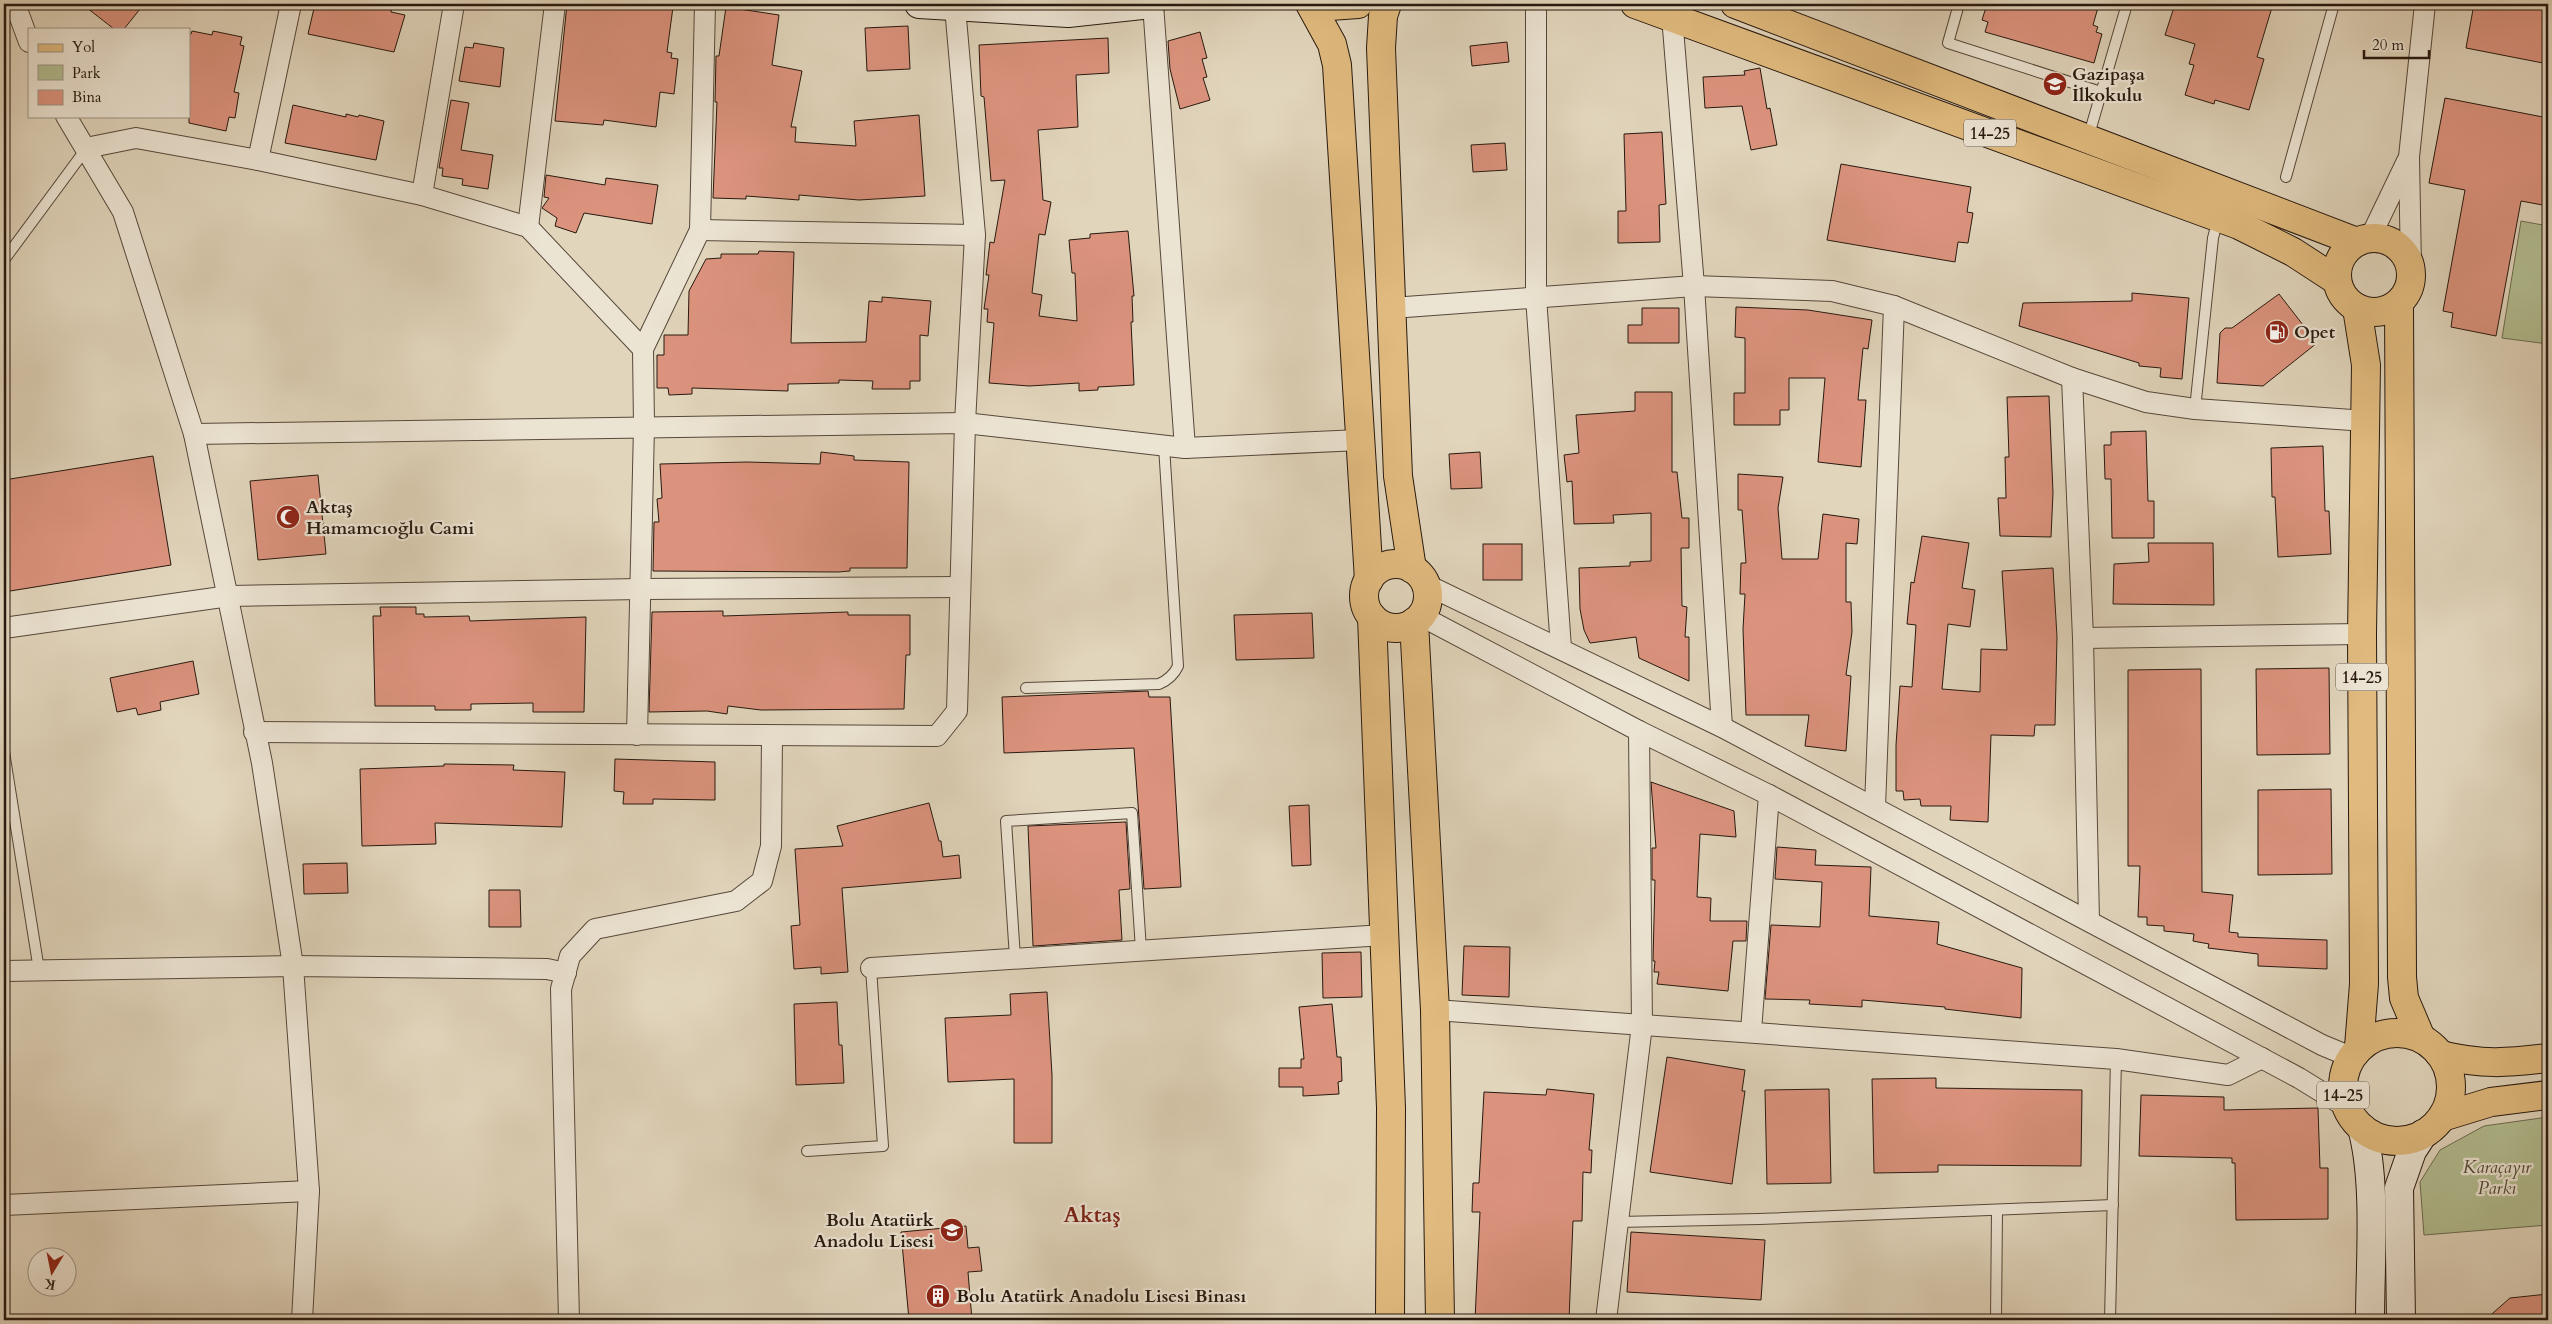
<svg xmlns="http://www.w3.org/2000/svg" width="2552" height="1324" font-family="Cardo,serif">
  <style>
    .green { fill: #b2bd91; stroke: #6c6b50 }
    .building { fill: #dc937e; stroke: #27190f }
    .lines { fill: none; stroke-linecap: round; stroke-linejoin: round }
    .lane-casing { stroke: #56483a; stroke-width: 12 }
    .street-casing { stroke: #56483a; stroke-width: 22 }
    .secondary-casing { stroke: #27190f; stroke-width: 30 }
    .primary-casing { stroke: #27190f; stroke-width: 30 }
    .lane { stroke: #ece4d3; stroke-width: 10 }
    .street { stroke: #ece4d3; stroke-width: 20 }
    .secondary { stroke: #ece4d3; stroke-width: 28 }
    .primary { stroke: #e0ba7e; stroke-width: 28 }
    .labels { text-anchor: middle; stroke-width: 4.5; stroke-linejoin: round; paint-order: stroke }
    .shield { fill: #ece4d3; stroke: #62564a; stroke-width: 1 }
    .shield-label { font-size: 16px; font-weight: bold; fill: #27190f }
    .poi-label { font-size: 18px; font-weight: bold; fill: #27190f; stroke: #ece4d3; text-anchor: start }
    .park-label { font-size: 18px; font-style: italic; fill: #514a36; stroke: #ece4d3 }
    .district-label { font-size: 22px; font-weight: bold; fill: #7a1f14; stroke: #ece4d3 }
  </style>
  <rect width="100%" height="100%" fill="#e1d5bc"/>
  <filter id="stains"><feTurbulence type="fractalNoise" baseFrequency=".004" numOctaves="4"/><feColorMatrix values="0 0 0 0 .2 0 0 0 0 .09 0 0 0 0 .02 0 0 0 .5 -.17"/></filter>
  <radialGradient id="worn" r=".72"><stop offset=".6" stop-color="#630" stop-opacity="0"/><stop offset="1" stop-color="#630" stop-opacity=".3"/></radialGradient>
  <g class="green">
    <path d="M 2521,221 L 2548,226 L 2548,344 L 2502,338 Z"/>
    <path d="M 2548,1117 L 2548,1225 L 2424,1235 L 2420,1182 L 2440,1150 L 2484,1126 Z"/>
  </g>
  <g class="building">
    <path d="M 82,4 L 144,4 L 124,29 L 114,29 Z"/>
    <path d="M 315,4 L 383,4 L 392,6 L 391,12 L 405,15 L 394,52 L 308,34 Z"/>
    <path d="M 567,4 L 672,4 L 673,7 L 667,52 L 672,53 L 671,58 L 678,59 L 674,94 L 660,92 L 656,127 L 604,120 L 603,125 L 555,121 Z"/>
    <path d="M 1987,4 L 2099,4 L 2093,25 L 2098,27 L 2096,32 L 2102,34 L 2094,63 L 1985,32 L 1988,22 L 1982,20 Z"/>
    <path d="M 2175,4 L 2273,4 L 2257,57 L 2264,59 L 2249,110 L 2215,100 L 2214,104 L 2185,95 L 2194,65 L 2189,64 L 2195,44 L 2165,35 Z"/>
    <path d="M 2474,4 L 2548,4 L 2548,64 L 2466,48 Z"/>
    <path d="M 726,7 L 779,15 L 772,65 L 802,71 L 791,127 L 796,127 L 795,142 L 856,146 L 854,121 L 919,115 L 925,196 L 859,200 L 799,195 L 799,200 L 746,196 L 746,199 L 713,198 L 717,102 L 715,102 L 716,56 L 719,56 Z"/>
    <path d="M 908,26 L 910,69 L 867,71 L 865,28 Z"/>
    <path d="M 192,31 L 212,35 L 213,31 L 242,37 L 240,45 L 244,46 L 234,92 L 239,93 L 235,118 L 229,117 L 226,131 L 189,123 L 189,34 L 191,34 Z"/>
    <path d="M 1200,32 L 1207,58 L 1202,59 L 1207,77 L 1203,78 L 1210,100 L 1180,109 L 1170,69 L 1168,41 Z"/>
    <path d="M 1108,38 L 1109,73 L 1076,75 L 1078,127 L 1038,130 L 1043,200 L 1051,202 L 1045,235 L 1039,234 L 1032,293 L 1042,295 L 1039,316 L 1077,321 L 1075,273 L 1072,273 L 1069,240 L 1090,238 L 1090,234 L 1128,231 L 1134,296 L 1132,296 L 1133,322 L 1131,322 L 1134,385 L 1098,387 L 1098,390 L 1079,391 L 1079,383 L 1029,386 L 989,383 L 994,323 L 987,322 L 988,309 L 984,309 L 989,275 L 986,275 L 990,242 L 994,243 L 1005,180 L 991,181 L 984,97 L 981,96 L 979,45 Z"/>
    <path d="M 1507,42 L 1509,62 L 1472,66 L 1470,46 Z"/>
    <path d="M 474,43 L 504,48 L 500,87 L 459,81 L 465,47 L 473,48 Z"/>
    <path d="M 1760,68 L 1767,109 L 1770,108 L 1777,145 L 1751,150 L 1742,106 L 1705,108 L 1703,77 L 1745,75 L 1744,71 Z"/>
    <path d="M 2445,98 L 2548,118 L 2548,206 L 2521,201 L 2496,336 L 2451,327 L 2453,313 L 2443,311 L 2465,190 L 2429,183 Z"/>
    <path d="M 451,100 L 469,103 L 461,150 L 493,155 L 488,189 L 462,185 L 463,179 L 442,176 L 443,168 L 439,168 Z"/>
    <path d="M 293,105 L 346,117 L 346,114 L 358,117 L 359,115 L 384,121 L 376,160 L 285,143 Z"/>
    <path d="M 1662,132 L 1666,204 L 1659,205 L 1660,242 L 1618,243 L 1618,211 L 1626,211 L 1624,134 Z"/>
    <path d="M 1505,143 L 1507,170 L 1473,172 L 1471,145 Z"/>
    <path d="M 1841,164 L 1971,187 L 1967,212 L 1973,213 L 1968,243 L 1958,242 L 1955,262 L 1827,240 Z"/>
    <path d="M 546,175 L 605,185 L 606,178 L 658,185 L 652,224 L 584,213 L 576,233 L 555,226 L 557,218 L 542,208 L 549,198 L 544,197 Z"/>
    <path d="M 759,251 L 794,252 L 791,343 L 866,342 L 869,301 L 882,302 L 882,297 L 931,301 L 928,336 L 920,335 L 920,381 L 910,381 L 910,389 L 872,389 L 873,381 L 839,380 L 839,383 L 788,384 L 788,391 L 692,388 L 692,394 L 669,395 L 668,388 L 657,388 L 657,355 L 664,355 L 664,335 L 688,335 L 689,291 L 706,259 L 721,258 L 721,254 L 758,254 Z"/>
    <path d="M 2132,293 L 2189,298 L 2182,379 L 2160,377 L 2161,368 L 2139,366 L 2139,363 L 2019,326 L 2023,303 L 2132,301 Z"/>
    <path d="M 2279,294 L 2317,343 L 2263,386 L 2217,383 L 2220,333 L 2225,328 L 2232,328 Z"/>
    <path d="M 1736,307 L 1808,310 L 1872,320 L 1868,349 L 1863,348 L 1858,400 L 1866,400 L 1861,467 L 1818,462 L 1825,378 L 1789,378 L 1789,410 L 1780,410 L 1780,425 L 1734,425 L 1734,393 L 1745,393 L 1745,338 L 1735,337 Z"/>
    <path d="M 1642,308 L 1679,308 L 1679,343 L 1628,343 L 1628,325 L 1642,325 Z"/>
    <path d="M 1635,392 L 1672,392 L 1672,472 L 1677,472 L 1682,518 L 1689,518 L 1689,548 L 1681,548 L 1682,606 L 1687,607 L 1685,637 L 1689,637 L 1689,681 L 1639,658 L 1636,637 L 1590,643 L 1584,630 L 1580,609 L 1579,568 L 1630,566 L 1630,562 L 1651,561 L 1651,513 L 1613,515 L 1614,523 L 1574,524 L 1572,481 L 1567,482 L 1564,455 L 1579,453 L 1576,415 L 1635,411 Z"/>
    <path d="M 2049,396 L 2053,493 L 2051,537 L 2000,536 L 1998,498 L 2006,498 L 2005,457 L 2009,457 L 2007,397 Z"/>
    <path d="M 2146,431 L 2148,501 L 2154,501 L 2154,538 L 2112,538 L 2111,479 L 2105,479 L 2104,445 L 2111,445 L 2111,432 Z"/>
    <path d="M 2323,446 L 2325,511 L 2329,511 L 2331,554 L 2278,557 L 2275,497 L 2272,497 L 2271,448 Z"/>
    <path d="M 821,452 L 854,456 L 854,460 L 909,462 L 907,568 L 850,568 L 850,571 L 838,572 L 653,571 L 654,522 L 659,522 L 657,499 L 662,498 L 660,464 L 747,462 L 820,464 Z"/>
    <path d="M 1480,452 L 1482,488 L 1451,489 L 1449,454 Z"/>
    <path d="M 153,456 L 171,565 L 4,592 L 4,480 Z"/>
    <path d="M 1738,474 L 1783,477 L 1778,508 L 1782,559 L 1818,559 L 1823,514 L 1859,519 L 1857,544 L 1846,543 L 1846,602 L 1851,602 L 1852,632 L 1846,675 L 1851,676 L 1846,751 L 1805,746 L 1809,715 L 1746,715 L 1743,629 L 1745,594 L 1740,594 L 1741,563 L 1746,563 L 1742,510 L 1738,510 Z"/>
    <path d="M 318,475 L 326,554 L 258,560 L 250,481 Z"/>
    <path d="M 1922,536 L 1969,543 L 1962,588 L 1975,590 L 1970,627 L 1948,624 L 1942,689 L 1980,692 L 1981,649 L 2007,650 L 2002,571 L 2053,568 L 2057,637 L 2055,725 L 2035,725 L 2034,736 L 1991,735 L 1988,822 L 1950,820 L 1951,806 L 1921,806 L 1920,799 L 1904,800 L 1903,791 L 1896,791 L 1896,745 L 1900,686 L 1912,687 L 1916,625 L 1907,624 L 1911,582 L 1914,583 Z"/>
    <path d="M 2148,543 L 2213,543 L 2214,605 L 2113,604 L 2114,564 L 2149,562 Z"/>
    <rect x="1483" y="544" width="39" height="36"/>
    <path d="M 380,607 L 416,607 L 416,614 L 424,614 L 424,617 L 469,616 L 470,621 L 586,617 L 584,712 L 533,712 L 533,703 L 471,704 L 471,710 L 435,710 L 435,706 L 375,706 L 373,616 L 381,616 Z"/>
    <path d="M 723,611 L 723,616 L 848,612 L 848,615 L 910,615 L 910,655 L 906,655 L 904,709 L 761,710 L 728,706 L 727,714 L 707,711 L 649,712 L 652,612 Z"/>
    <path d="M 1312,613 L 1314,658 L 1236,660 L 1234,615 Z"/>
    <path d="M 193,661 L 199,694 L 160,702 L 161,710 L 138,715 L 136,708 L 117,712 L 110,678 Z"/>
    <path d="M 2329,668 L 2330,754 L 2257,755 L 2256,669 Z"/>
    <path d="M 2201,669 L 2202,892 L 2233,895 L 2229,932 L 2238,933 L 2238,937 L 2327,940 L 2327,969 L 2258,966 L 2258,954 L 2208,948 L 2209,944 L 2193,941 L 2194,934 L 2164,931 L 2164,926 L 2147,925 L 2147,917 L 2138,917 L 2140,866 L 2128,866 L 2128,670 Z"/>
    <path d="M 1148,691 L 1149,697 L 1170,697 L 1181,887 L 1144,889 L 1134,748 L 1004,753 L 1002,697 Z"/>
    <path d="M 615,759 L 715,762 L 715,800 L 653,799 L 653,804 L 623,804 L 624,792 L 614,791 Z"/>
    <path d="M 444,764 L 514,765 L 513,770 L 565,772 L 562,827 L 435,823 L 436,844 L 362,846 L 360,769 L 444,766 Z"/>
    <path d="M 1651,782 L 1734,811 L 1736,837 L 1700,834 L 1697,897 L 1711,898 L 1710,921 L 1747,921 L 1746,941 L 1733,941 L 1728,991 L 1657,984 L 1659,972 L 1654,972 L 1655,961 L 1653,961 L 1655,880 L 1652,880 L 1652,848 L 1656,848 Z"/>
    <path d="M 2331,789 L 2332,874 L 2258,875 L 2258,790 Z"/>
    <path d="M 929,803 L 939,841 L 941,841 L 943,857 L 959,855 L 961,878 L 842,888 L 848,972 L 821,974 L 821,967 L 794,969 L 791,926 L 800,925 L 795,849 L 843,846 L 837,826 Z"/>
    <path d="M 1309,805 L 1311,865 L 1292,866 L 1289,806 Z"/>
    <path d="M 1126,822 L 1130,889 L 1119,890 L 1122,940 L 1033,946 L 1028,826 Z"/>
    <path d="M 1777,847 L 1816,850 L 1815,865 L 1871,867 L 1869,916 L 1939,922 L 1937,944 L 2022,968 L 2021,1018 L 1945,1009 L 1945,1007 L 1862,1000 L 1862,1007 L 1809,1004 L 1810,1000 L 1765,999 L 1771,925 L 1820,927 L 1822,882 L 1775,879 Z"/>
    <path d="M 347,863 L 348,893 L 304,894 L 303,864 Z"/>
    <path d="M 489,890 L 520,890 L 521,927 L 489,927 Z"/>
    <path d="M 1464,946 L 1510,947 L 1509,997 L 1462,995 Z"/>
    <path d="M 1361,952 L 1362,997 L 1323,998 L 1322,953 Z"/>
    <path d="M 1047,992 L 1052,1075 L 1052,1143 L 1014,1143 L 1014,1079 L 948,1082 L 945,1018 L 1011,1015 L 1010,994 Z"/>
    <path d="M 837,1002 L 839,1045 L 842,1045 L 844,1083 L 796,1085 L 794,1004 Z"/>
    <path d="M 1332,1004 L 1337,1057 L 1341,1057 L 1342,1081 L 1338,1082 L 1339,1094 L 1303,1096 L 1303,1087 L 1279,1087 L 1279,1068 L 1301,1068 L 1301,1059 L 1304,1059 L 1299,1007 Z"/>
    <path d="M 1667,1057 L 1745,1070 L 1742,1091 L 1745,1091 L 1732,1184 L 1650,1172 Z"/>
    <path d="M 1936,1078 L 1936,1088 L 2082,1090 L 2081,1166 L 1938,1165 L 1938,1172 L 1874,1173 L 1872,1079 Z"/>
    <path d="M 1547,1089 L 1594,1094 L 1589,1150 L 1592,1150 L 1591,1173 L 1583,1172 L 1582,1221 L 1573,1221 L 1569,1320 L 1475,1320 L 1480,1212 L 1472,1212 L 1473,1183 L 1479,1183 L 1484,1092 L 1546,1095 Z"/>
    <path d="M 1829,1089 L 1831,1183 L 1767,1184 L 1765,1090 Z"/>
    <path d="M 2141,1095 L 2224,1097 L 2224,1110 L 2318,1108 L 2320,1168 L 2328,1168 L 2328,1219 L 2236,1220 L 2235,1163 L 2232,1163 L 2232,1158 L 2139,1156 Z"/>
    <path d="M 966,1226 L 968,1248 L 979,1247 L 982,1271 L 968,1272 L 972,1320 L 909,1320 L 901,1232 Z"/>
    <path d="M 1631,1232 L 1765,1240 L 1761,1300 L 1627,1292 Z"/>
    <path d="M 2548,1294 L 2548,1320 L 2485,1320 L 2510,1298 Z"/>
  </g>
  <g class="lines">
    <g class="lane-casing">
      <g id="lane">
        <path d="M 1959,4 L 1948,43 L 2101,92"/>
        <path d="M 2088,138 L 2127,4"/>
        <path d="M 2286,177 L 2334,4"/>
        <path d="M 4,260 L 86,149"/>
        <path d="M 2195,409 L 2213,238 L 2218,219"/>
        <path d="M 1026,688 L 1159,684 C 1168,680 1174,675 1178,666 L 1164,446"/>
        <path d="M 4,752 L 39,970"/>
        <path d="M 1015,958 L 1006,821 L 1132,813 L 1141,950"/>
        <path d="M 807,1151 L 883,1146 L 871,968"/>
        <path d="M 1618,1222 L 1759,1219 L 2113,1205"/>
        <path d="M 1996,1320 L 1997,1210"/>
        <path d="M 2110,1320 L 2116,1059"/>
      </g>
    </g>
    <g class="street-casing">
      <g id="street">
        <path d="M 15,4 L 29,42"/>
        <path d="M 454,4 L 422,195 L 528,227 L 643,349"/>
        <path d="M 1153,4 L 1185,448"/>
        <path d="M 1536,4 L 1536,297 L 1561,648"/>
        <path d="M 1672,16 L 1694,286 L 1722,727"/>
        <path d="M 66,116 L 123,212 L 194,434 L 262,763 L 293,966 L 309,1191 L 302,1320"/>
        <path d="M 86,148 L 136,138 L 258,160 L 422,195"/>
        <path d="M 258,160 L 291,4"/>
        <path d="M 528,227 L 555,4"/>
        <path d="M 700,230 L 975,235"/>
        <path d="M 2370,238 L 2407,161"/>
        <path d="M 2411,268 L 2409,157 L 2425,4"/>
        <path d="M 1392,308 L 1694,286 L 1832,291 L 1894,306 L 2072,378 L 2146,402 L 2195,409 L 2366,421"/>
        <path d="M 2072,378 L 2083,638 L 2089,921"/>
        <path d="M 194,434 L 965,423 L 1185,448 L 1360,440"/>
        <path d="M 1425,584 L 1722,727 L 2322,1045 L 2351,1057"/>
        <path d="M 1421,616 L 1639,731 L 1769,795 L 2299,1078 L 2346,1107"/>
        <path d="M 4,628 L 229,596 L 641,589 L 960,587"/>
        <path d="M 2083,638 L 2362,634"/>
        <path d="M 254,732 L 937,736 L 957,711 L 965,423 L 975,235 L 955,7"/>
        <path d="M 637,735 L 644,426 L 643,349 L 700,230 L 705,4"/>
        <path d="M 1875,807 L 1894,306"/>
        <path d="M 871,968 L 1384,935"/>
        <path d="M 4,971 L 293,966 L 547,969 L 566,973"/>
        <path d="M 1435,1010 L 2116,1059 L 2228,1075 L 2262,1058"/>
        <path d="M 1751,1031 L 1769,795"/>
        <path d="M 4,1205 L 309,1191"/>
        <path d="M 569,1320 L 561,989 L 570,956 L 595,929 L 736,901 L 762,881 L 771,846 L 772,736"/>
        <path d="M 1606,1320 L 1642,1025 L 1639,731"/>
      </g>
    </g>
    <g class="secondary-casing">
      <g id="secondary">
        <path d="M 919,4 L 1068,13 L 1151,4"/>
        <path d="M 2362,1128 C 2377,1182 2370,1263 2370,1320"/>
        <path d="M 2401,1320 L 2399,1188 L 2412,1151 L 2423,1134"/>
      </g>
    </g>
    <g class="primary-casing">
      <g id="primary">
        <path d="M 1310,4 L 1332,44 L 1337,65 L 1369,580"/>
        <path d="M 1321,4 L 1330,6 L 1358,4"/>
        <path d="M 1387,4 L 1383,16 L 1381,48 L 1398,476 L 1412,569"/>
        <path d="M 1635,4 L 2239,225 L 2293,252 L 2336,280"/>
        <path d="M 1735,4 L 2357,242"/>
        <circle cx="2374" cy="275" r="37"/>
        <path d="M 2399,303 L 2402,977 L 2404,998 L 2421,1038"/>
        <path d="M 2357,308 L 2366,365 L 2362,634 L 2364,984 L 2359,1047"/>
        <circle cx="1396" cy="596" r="32"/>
        <path d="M 1372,617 L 1391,1108 L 1390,1320"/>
        <path d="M 1414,622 L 1435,1010 L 1440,1320"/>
        <circle cx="2397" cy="1087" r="54"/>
        <path d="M 2441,1055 C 2482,1065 2507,1063 2548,1058"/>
        <path d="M 2442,1117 L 2491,1102 L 2548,1095"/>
      </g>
    </g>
    <use href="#lane" class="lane"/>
    <use href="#street" class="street"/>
    <use href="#secondary" class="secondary"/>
    <use href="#primary" class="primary"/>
  </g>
  <defs>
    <g id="school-disc" transform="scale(1.25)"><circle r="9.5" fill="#8f2418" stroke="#ece4d3"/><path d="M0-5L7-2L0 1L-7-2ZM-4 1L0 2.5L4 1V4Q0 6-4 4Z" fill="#fff"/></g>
    <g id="fuel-disc" transform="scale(1.25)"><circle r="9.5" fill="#8f2418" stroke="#ece4d3"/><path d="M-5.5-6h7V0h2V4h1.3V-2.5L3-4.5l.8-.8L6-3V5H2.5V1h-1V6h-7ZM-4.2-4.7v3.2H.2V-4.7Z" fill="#fff"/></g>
    <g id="mosque-disc" transform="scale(1.25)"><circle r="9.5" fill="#8f2418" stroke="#ece4d3"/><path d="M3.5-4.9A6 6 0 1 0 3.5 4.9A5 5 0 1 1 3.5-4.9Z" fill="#fff"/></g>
    <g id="building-disc" transform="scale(1.25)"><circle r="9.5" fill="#8f2418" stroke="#ece4d3"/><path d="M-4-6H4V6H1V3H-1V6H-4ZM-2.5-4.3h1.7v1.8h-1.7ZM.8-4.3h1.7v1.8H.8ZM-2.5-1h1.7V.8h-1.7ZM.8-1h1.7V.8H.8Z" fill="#fff"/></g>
  </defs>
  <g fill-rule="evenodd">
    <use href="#school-disc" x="2055" y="84"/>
    <use href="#fuel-disc" x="2277" y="332"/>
    <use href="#mosque-disc" x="288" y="517"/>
    <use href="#school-disc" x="952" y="1230"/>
    <use href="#building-disc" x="938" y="1296"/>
  </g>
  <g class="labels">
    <g class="shield">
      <rect x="1964" y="119.5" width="52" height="27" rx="4"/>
      <rect x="2336" y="663.5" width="52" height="27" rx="4"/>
      <rect x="2317" y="1081.5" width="52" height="27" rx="4"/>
    </g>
    <g class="shield-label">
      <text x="1990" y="139">14-25</text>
      <text x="2362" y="683">14-25</text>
      <text x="2343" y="1101">14-25</text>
    </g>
    <g class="poi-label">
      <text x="2072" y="80">Gazipaşa<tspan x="2072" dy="21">İlkokulu</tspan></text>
      <text x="2294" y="338">Opet</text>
      <text x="306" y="513">Aktaş<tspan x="306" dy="21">Hamamcıoğlu Cami</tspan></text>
      <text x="934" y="1226" text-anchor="end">Bolu Atatürk<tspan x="934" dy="21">Anadolu Lisesi</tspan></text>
      <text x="956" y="1302">Bolu Atatürk Anadolu Lisesi Binası</text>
    </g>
    <g class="park-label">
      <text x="2497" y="1173">Karaçayır<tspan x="2497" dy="21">Parkı</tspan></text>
    </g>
    <g class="district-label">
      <text x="1092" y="1222">Aktaş</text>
    </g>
  </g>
  <rect width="2552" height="1324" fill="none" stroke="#e1d5bc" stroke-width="20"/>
  <rect x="5" y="5" width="2542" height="1314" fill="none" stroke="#27190f" stroke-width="2.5"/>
  <rect x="10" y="10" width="2532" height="1304" fill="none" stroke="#27190f"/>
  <rect x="28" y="28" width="162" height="90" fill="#ece4d3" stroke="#9d9385"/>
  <rect x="38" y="44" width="25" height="8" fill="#e0ba7e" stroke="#9d9385"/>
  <text x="72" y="52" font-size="15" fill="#27190f">Yol</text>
  <rect x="38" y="65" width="25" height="15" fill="#b2bd91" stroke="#9d9385"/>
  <text x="72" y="78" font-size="15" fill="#27190f">Park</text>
  <rect x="38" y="90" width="25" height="15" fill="#dc937e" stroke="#9d9385"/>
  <text x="72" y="102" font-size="15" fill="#27190f">Bina</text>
  <g transform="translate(52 1272) rotate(190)"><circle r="24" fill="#ece4d3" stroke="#9d9385"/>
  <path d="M0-4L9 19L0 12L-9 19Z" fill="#8f2418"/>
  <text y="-8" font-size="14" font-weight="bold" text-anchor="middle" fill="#27190f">K</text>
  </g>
  <path d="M2364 50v8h65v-8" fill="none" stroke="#27190f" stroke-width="2.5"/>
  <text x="2372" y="50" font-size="15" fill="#27190f" stroke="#ece4d3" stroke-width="4" paint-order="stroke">20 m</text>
  <rect width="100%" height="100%" filter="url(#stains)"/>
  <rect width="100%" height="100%" fill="url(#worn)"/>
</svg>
